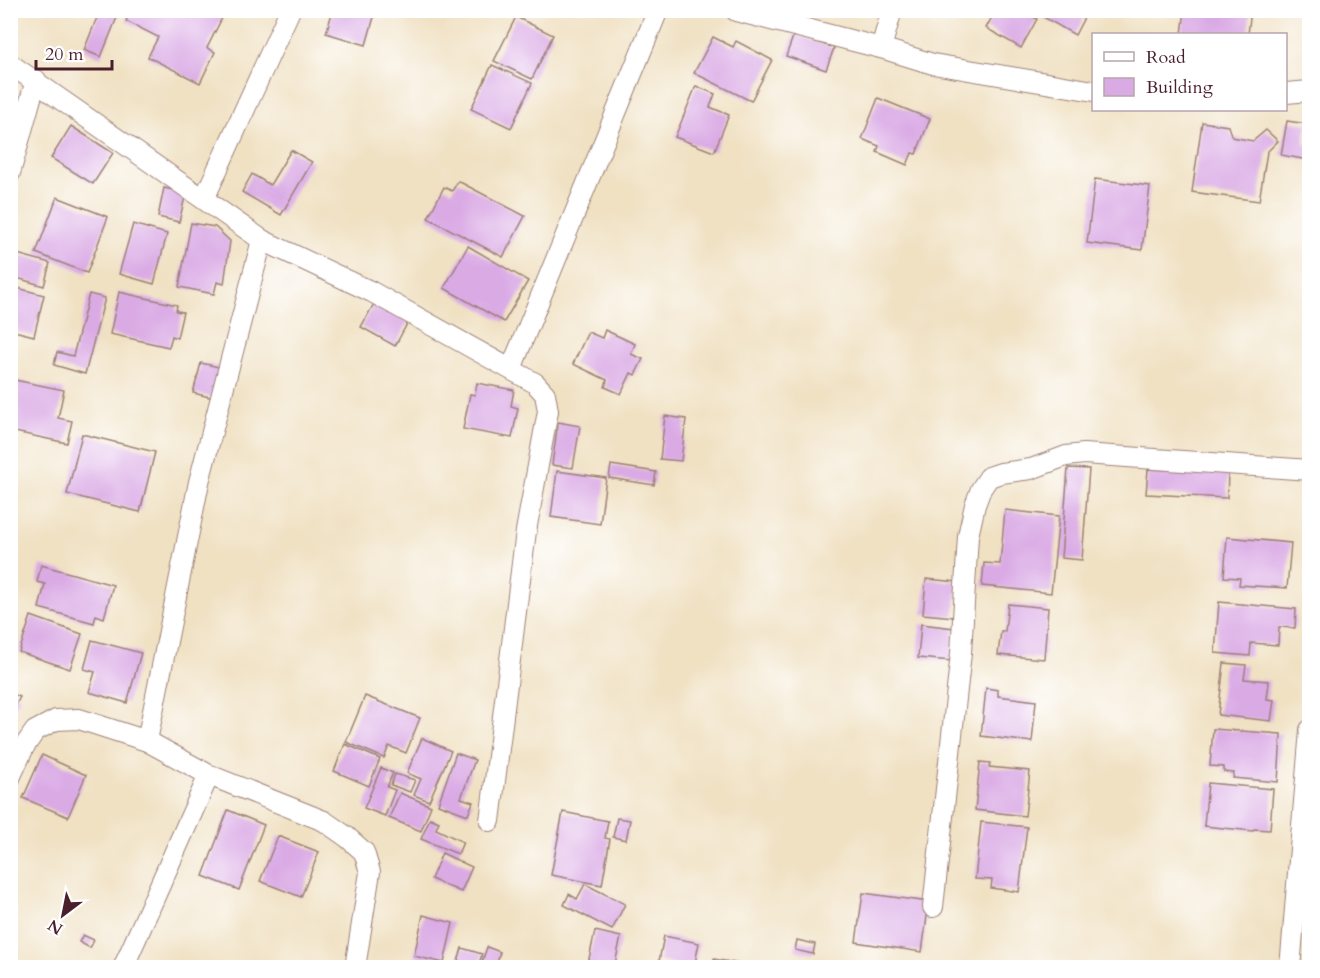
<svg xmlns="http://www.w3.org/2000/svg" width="1320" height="978" font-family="Cardo,serif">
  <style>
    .building { fill: #daaae5 }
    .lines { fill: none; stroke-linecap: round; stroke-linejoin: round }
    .street-casing { stroke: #9d8077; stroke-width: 22 }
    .street { stroke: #fff; stroke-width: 20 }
  </style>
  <rect width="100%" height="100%" fill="#fff"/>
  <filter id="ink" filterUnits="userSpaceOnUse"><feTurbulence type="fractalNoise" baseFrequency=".0167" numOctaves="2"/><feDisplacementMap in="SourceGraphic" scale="12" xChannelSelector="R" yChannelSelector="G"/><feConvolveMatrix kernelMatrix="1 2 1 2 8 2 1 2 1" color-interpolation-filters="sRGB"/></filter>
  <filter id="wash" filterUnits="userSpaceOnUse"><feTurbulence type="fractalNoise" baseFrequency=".008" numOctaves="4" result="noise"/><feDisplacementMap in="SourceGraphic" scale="24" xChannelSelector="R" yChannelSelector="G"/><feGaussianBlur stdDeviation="1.35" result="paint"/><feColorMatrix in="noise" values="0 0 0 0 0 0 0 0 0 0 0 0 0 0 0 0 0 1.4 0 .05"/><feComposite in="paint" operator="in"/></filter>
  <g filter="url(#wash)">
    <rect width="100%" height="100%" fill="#f0e1c3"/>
    <g id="blocks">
      <g class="building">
        <path d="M 100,10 L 120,10 L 101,57 L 84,50 Z"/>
        <path d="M 131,10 L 226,10 L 207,48 L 215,52 L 200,83 L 148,57 L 158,37 L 126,21 Z"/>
        <path d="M 333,10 L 376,10 L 366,45 L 326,33 Z"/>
        <path d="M 996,10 L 1022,10 L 1037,19 L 1021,48 L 986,28 Z"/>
        <path d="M 1031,10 L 1088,10 L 1075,35 Z"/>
        <path d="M 1185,10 L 1251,10 L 1248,34 L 1182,34 Z"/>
        <path d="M 516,17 L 553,35 L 532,79 L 494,61 Z"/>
        <path d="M 794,34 L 834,48 L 826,70 L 786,56 Z"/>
        <path d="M 713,37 L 733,47 L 736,41 L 772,60 L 751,101 L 694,73 Z"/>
        <path d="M 492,65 L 532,83 L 511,128 L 471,109 Z"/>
        <path d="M 696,86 L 715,94 L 710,107 L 729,115 L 714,152 L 675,137 Z"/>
        <path d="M 878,98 L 930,119 L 916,154 L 912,153 L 907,165 L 877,152 L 879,146 L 862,139 Z"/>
        <path d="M 1287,121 L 1307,124 L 1304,144 L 1310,145 L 1308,160 L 1281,155 Z"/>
        <path d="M 1202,122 L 1228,126 L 1232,137 L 1253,141 L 1266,130 L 1278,141 L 1267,152 L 1259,201 L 1192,192 Z"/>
        <path d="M 71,126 L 113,153 L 93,184 L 51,158 Z"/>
        <path d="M 291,150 L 312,162 L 281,215 L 242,192 L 252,174 L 270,185 Z"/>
        <path d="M 1095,179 L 1150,186 L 1142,250 L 1087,243 Z"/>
        <path d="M 458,181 L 525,216 L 503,257 L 428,218 L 444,187 L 452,191 Z"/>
        <path d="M 164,188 L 186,193 L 179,222 L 158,217 Z"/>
        <path d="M 57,197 L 108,217 L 87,273 L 36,253 Z"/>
        <path d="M 191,223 L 215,227 L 230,241 L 224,284 L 217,282 L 214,294 L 179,287 Z"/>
        <path d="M 133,224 L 167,234 L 154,284 L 119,274 Z"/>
        <path d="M 468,246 L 528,281 L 504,322 L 444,288 Z"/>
        <path d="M 10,252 L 50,263 L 44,286 L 10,276 Z"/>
        <path d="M 10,286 L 44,295 L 34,336 L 10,330 Z"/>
        <path d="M 119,292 L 177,305 L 176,311 L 183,312 L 177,338 L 172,336 L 169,347 L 110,334 Z"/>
        <path d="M 89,294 L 105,298 L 85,374 L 54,365 L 57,352 L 73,356 Z"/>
        <path d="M 375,302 L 409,320 L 395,346 L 361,327 Z"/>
        <path d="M 605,330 L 635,344 L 631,354 L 643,359 L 635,375 L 631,373 L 621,394 L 605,387 L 607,380 L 573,364 L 588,332 L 602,338 Z"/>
        <path d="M 201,363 L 223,368 L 214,398 L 193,393 Z"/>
        <path d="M 10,379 L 64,390 L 58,418 L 72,421 L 67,443 L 10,431 Z"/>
        <path d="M 477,383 L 514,390 L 511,406 L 518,408 L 512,438 L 463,429 L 470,394 L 475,395 Z"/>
        <path d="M 665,416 L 686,419 L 681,461 L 660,459 Z"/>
        <path d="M 558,422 L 580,426 L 573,468 L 552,465 Z"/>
        <path d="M 82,434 L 155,452 L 140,512 L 67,494 Z"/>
        <path d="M 611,465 L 656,472 L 654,485 L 609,478 Z"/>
        <path d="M 1068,468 L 1089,469 L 1082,560 L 1061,558 Z"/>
        <path d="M 1148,469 L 1228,473 L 1227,498 L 1146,494 Z"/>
        <path d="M 557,471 L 606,478 L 600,524 L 551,517 Z"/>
        <path d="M 1005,510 L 1059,516 L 1051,593 L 982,586 L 984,563 L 1000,564 Z"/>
        <path d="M 1227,537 L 1291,543 L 1287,588 L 1239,585 L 1240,578 L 1224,577 Z"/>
        <path d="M 41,565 L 113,585 L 104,618 L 96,615 L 94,623 L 39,608 L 45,584 L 37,582 Z"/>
        <path d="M 926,579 L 958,582 L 954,617 L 923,614 Z"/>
        <path d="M 1219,602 L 1296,609 L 1295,628 L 1279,627 L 1278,645 L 1251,643 L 1250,656 L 1215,653 Z"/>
        <path d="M 1008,604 L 1048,608 L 1044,659 L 998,655 L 1001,631 L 1005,631 Z"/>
        <path d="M 31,616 L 82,634 L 70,669 L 19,652 Z"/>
        <path d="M 921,624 L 954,628 L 952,661 L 918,658 Z"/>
        <path d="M 92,640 L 141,653 L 127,703 L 89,692 L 95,672 L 84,669 Z"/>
        <path d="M 1224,663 L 1246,665 L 1244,679 L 1269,681 L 1267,699 L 1274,700 L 1271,721 L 1218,715 Z"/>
        <path d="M 986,688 L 998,690 L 998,696 L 1036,701 L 1032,742 L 981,736 Z"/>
        <path d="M 10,693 L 20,697 L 10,716 Z"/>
        <path d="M 365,696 L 420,718 L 406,753 L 389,746 L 384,758 L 346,742 Z"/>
        <path d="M 1213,729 L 1281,734 L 1278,782 L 1233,778 L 1234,773 L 1224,772 L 1224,767 L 1210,766 Z"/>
        <path d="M 422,738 L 451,751 L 429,801 L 414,795 L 421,779 L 407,773 Z"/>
        <path d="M 345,744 L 380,759 L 369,786 L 334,771 Z"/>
        <path d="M 456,753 L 475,760 L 461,798 L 473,802 L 468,815 L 438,804 Z"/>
        <path d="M 42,755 L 86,775 L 68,817 L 23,798 Z"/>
        <path d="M 980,762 L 990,763 L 989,767 L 1030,771 L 1025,816 L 975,810 Z"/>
        <path d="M 381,768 L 393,773 L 387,787 L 395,790 L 385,816 L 364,808 Z"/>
        <path d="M 395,774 L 415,780 L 410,792 L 391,785 Z"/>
        <path d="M 1208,783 L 1273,789 L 1270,830 L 1254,829 L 1253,831 L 1204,826 Z"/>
        <path d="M 400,793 L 431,806 L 421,831 L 389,818 Z"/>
        <path d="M 228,810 L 264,825 L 239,890 L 203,876 Z"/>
        <path d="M 563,812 L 608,821 L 605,838 L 610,839 L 602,885 L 551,875 Z"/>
        <path d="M 430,818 L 439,822 L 436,829 L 463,842 L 458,854 L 421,839 Z"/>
        <path d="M 617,818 L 630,820 L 626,840 L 613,837 Z"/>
        <path d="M 981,822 L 1027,827 L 1019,892 L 991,888 L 992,880 L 975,879 Z"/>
        <path d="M 278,836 L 319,852 L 301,897 L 260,881 Z"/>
        <path d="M 442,853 L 472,867 L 461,892 L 431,879 Z"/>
        <path d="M 585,884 L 625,904 L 612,930 L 564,905 L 569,894 L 577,899 Z"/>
        <path d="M 863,893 L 929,902 L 922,952 L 856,942 Z"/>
        <path d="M 423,915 L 453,923 L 444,963 L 414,956 Z"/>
        <path d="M 595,931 L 621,937 L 614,968 L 587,968 Z"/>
        <path d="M 83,935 L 94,940 L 90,948 L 79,942 Z"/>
        <path d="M 664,936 L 699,943 L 694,968 L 677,968 L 677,965 L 659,961 Z"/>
        <path d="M 797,940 L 815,944 L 813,954 L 795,950 Z"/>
        <path d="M 487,947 L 500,952 L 496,967 L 482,962 Z"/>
        <path d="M 462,948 L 482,954 L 478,968 L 456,968 Z"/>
        <path d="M 714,959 L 751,966 L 751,968 L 712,968 Z"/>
      </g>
    </g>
  </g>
  <g filter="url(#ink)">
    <use href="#blocks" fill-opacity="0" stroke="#9d8077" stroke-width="1.5"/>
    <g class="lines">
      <g class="street-casing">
        <g id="street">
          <path d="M 736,11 L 881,48 L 933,64 L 1094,91"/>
          <path d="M 881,48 L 892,10"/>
          <path d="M 10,64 L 262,240 L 372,292 L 535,383 L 545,394 L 548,411 L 526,531 L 490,821"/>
          <path d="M 1286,93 L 1310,91"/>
          <path d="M 10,173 L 36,80"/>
          <path d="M 204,199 L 290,10"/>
          <path d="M 511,369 L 658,10"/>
          <path d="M 147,741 L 199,482 L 262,240"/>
          <path d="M 10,778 L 24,747 L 35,731 L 56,720 L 79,719 L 147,741 L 209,775 L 324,821 L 347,837 L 364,852 L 370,872 L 355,968"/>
          <path d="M 933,907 L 961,653 L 968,536 L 975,505 L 981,489 L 989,477 L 1001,473 L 1031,469 L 1066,456 L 1084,454 L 1310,470"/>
          <path d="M 123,968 L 209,775"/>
          <path d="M 1290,968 L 1310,730"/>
        </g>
      </g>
      <use href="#street" class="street"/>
    </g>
  </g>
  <rect width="1320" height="978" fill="none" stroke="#fff" stroke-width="36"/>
  <rect x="1092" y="33" width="195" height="78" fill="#ffffff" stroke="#b7a5aa" stroke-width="1.5"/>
  <rect x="1104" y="52" width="30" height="9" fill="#ffffff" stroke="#b7a5aa" stroke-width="1.5"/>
  <text x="1146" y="63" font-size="18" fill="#4a1f2b">Road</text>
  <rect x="1104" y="78" width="30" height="18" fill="#daaae5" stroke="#b7a5aa" stroke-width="1.5"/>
  <text x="1146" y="93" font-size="18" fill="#4a1f2b">Building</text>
  <g transform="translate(63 915) rotate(212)" stroke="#ffffff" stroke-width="4.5" paint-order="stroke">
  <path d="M0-4.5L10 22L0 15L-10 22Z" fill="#4a1f2b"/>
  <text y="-9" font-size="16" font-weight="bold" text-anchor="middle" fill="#4a1f2b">N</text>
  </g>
  <path d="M36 60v9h76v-9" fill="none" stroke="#4a1f2b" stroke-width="3"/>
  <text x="45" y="60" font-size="18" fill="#4a1f2b" stroke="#ffffff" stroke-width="4.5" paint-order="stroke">20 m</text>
</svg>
